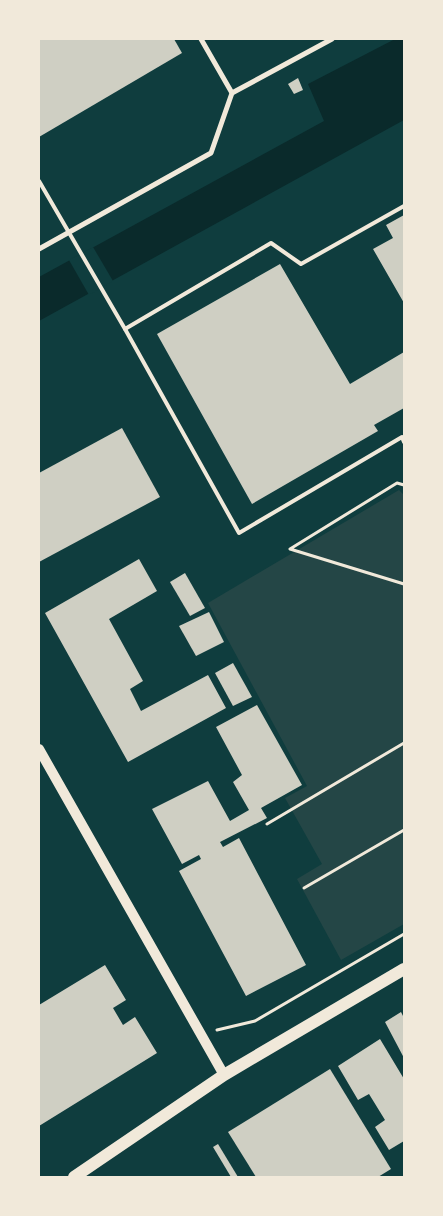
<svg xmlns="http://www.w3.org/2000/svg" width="443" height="1216" font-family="Lato,sans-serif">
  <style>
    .green { fill: #244646 }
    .water { fill: #0a2a2b }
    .pier { fill: #0f3d3e }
    .building { fill: #cfcfc3 }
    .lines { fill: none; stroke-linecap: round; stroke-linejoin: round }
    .path { stroke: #f1e9da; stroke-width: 3 }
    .service { stroke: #f1e9da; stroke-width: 4 }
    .minor { stroke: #f1e9da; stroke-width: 5 }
    .secondary { stroke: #f1e9da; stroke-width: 10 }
    .primary { stroke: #f1e9da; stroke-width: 12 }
  </style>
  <rect width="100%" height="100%" fill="#0f3d3e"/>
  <path class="green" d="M 399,490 L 404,495 L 404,924 L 341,960 L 297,879 L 322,864 L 285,798 L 307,786 L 208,603 Z"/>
  <path class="water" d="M 395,39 L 404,39 L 404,120 L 39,321 L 39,277 L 324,121 L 308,84 Z"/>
  <path class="pier" d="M 93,247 L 113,281 L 89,295 L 69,260 Z"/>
  <g class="building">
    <path d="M 39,39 L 174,39 L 182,53 L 39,137 Z"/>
    <path d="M 298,78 L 303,90 L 294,94 L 288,84 Z"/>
    <path d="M 404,215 L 404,303 L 373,249 L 393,238 L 386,225 Z"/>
    <path d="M 280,264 L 350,384 L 404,352 L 404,408 L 374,425 L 378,431 L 252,504 L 157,334 Z"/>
    <path d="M 122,428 L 160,497 L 39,562 L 39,473 Z"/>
    <path d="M 139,559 L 157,591 L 109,619 L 143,681 L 130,689 L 141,711 L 208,675 L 226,708 L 128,762 L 45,613 Z"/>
    <path d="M 185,573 L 205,608 L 190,616 L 170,582 Z"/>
    <path d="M 209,612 L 224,642 L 196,656 L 179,626 Z"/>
    <path d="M 233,663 L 252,697 L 233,706 L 215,673 Z"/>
    <path d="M 257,705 L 302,785 L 261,808 L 267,818 L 220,842 L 223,847 L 239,838 L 306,965 L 246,996 L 179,871 L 201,859 L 199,855 L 182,864 L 152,809 L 208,781 L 230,821 L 249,810 L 233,782 L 242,775 L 216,727 Z"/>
    <path d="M 105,965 L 126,1000 L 113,1008 L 123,1025 L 135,1017 L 157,1053 L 39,1126 L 39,1005 Z"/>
    <path d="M 401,1012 L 403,1016 L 404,1015 L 404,1058 L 385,1022 Z"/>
    <path d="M 380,1039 L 404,1079 L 404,1141 L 389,1150 L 375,1127 L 385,1120 L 369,1094 L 358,1100 L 338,1066 Z"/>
    <path d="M 330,1069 L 391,1169 L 378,1177 L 256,1177 L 228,1132 Z"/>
    <path d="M 218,1144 L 238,1177 L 231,1177 L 213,1147 Z"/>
  </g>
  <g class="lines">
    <g class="path">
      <path d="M 404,485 L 397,483 L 290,549 L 404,584"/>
      <path d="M 267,824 L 404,743"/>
      <path d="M 304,888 L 404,830"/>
      <path d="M 217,1030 L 255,1021 L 404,934"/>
    </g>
    <g class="service">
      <path d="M 39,181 L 125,329 L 239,533 L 402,437 L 404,442"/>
      <path d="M 125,329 L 271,243 L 301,264 L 404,206"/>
    </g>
    <g class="minor">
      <path d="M 232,93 L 332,39"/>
      <path d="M 39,249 L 211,153 L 232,93 L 201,39"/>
    </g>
    <path class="secondary" d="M 39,749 L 224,1075"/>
    <path class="primary" d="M 74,1177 L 224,1075 L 404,969"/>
  </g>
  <rect width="443" height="1216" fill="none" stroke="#f1e9da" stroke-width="80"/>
</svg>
